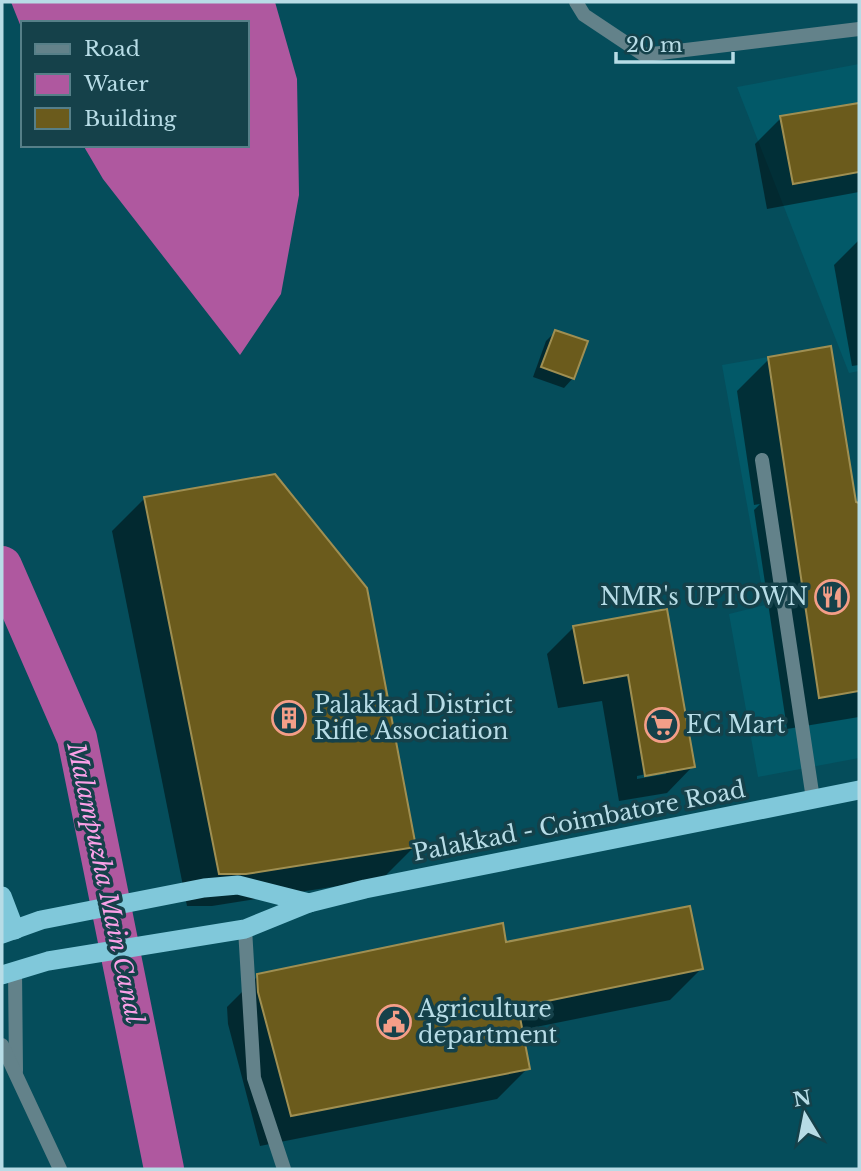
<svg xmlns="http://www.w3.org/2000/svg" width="861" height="1171" font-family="'Libre Baskerville',serif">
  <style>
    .built { fill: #025968 }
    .water { fill: #af589f }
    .shadow { fill: #0007; fill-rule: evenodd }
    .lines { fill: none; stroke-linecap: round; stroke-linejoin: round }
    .canal { stroke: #af589f; stroke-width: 40 }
    .building { fill: #6b5b1c; stroke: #9f8f52; stroke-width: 2 }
    .minor { stroke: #63828a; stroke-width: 14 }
    .tertiary { stroke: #63828a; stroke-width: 14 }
    .trunk { stroke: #80c8da; stroke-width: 19 }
    .labels { text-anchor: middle; stroke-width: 7; stroke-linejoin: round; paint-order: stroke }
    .poi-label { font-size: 23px; fill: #b7dce6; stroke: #15414a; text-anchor: start }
    .street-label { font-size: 23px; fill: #b7dce6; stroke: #15414a }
    .water-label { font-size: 24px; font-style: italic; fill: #faa0e7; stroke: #15414a }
  </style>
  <rect width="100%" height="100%" fill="#054d5b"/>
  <g class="built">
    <path d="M 859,64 L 859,371 L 849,373 L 737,87 Z"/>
    <path d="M 831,346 L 856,502 L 859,503 L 859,758 L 758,777 L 729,614 L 765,605 L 722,365 Z"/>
  </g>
  <path class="water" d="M 11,2 L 275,2 L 297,79 L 299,195 L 281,294 L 240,355 L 103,179 L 83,145 L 247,145 L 247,23 L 23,23 L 23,32 Z"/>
  <g class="shadow">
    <path d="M 859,104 L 859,192 L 767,209 L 755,144 L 781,118 Z"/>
    <path d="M 859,240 L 859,365 L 852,366 L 834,265 Z"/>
    <path d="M 555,332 L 573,378 L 564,388 L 533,377 L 546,341 Z"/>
    <path d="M 769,359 L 823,491 L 859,505 L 859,717 L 787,729 L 754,510 L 760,504 L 754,505 L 737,391 Z"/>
    <path d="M 145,498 L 414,847 L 382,879 L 212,906 L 187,906 L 112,531 Z"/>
    <path d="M 666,611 L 693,766 L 667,793 L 619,801 L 602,701 L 558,708 L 547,654 L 574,627 ZM 666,770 L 666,774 L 637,779 L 637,776 Z"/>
    <path d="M 701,969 L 670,1000 L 521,1030 L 528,1068 L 497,1099 L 260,1146 L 228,1024 L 227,1007 L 258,976 Z"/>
  </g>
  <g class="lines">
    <path class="canal" d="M 2,566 L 77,738 L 164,1169"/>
  </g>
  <g class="building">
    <path d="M 859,103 L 859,172 L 793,184 L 780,116 Z"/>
    <path d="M 555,330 L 588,341 L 574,379 L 541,367 Z"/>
    <path d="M 831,346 L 856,502 L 859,503 L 859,691 L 819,698 L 768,357 Z"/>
    <path d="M 275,474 L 367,588 L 416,847 L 246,874 L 219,874 L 144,497 Z"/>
    <path d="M 667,609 L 695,767 L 645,776 L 628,675 L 584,683 L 573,626 Z"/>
    <path d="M 690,906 L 703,969 L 518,1007 L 530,1069 L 291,1116 L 258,992 L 257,974 L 503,923 L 506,942 Z"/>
  </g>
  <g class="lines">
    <g class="minor">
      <path d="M 576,2 L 584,15 L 644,55 L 859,29"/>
      <path d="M 762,460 L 813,799"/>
    </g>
    <g class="tertiary">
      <path d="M 245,929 L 254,1078 L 284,1169"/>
      <path d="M 15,971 L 16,1071"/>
      <path d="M 2,1045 L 60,1169"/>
    </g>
    <g class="trunk">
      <path d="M 2,896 L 15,930"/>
      <path d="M 2,934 L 41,920 L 204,888 L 238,885 L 309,903"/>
      <path d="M 2,975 L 48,961 L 245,929 L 309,903 L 365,889 L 859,790"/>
    </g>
  </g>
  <defs>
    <g id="restaurant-ring" transform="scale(1.75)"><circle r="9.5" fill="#15414a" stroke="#f49e88" stroke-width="1.5"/><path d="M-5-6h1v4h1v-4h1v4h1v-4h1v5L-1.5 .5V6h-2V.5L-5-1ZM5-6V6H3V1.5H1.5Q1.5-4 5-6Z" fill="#f49e88"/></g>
    <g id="building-ring" transform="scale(1.75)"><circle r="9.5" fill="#15414a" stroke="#f49e88" stroke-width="1.5"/><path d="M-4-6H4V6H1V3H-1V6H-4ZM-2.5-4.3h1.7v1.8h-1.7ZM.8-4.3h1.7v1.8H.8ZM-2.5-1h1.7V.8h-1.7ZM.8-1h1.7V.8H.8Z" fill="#f49e88"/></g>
    <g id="supermarket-ring" transform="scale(1.75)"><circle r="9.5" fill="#15414a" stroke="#f49e88" stroke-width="1.5"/><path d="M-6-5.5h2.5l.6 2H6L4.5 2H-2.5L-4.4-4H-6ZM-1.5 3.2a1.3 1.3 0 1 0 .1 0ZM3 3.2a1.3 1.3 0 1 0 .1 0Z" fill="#f49e88"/></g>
    <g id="civic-ring" transform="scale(1.75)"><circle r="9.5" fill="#15414a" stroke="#f49e88" stroke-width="1.5"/><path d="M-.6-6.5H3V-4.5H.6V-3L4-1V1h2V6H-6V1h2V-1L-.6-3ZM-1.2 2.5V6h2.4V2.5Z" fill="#f49e88"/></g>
  </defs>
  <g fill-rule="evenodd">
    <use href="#restaurant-ring" x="832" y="597"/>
    <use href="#building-ring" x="289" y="718"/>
    <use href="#supermarket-ring" x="662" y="725"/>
    <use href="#civic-ring" x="394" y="1022"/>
  </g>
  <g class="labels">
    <g class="poi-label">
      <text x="808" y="605" text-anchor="end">NMR's UPTOWN</text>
      <text x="314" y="713">Palakkad District<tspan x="314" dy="26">Rifle Association</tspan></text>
      <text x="686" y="733">EC Mart</text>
      <text x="418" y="1017">Agriculture<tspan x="418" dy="26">department</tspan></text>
    </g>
    <g class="street-label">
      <text transform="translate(579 821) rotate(-11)" y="8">Palakkad - Coimbatore Road</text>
    </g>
    <g class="water-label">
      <text transform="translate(105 883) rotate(78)" y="8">Malampuzha Main Canal</text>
    </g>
  </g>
  <rect width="861" height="1171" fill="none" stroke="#b7dce6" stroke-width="7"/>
  <rect x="21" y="21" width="228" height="126" fill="#15414a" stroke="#567f88" stroke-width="2"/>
  <rect x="35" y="44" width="35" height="10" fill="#63828a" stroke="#567f88" stroke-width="2"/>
  <text x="84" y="56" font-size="21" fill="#b7dce6">Road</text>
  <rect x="35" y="74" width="35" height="21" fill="#af589f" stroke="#567f88" stroke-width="2"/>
  <text x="84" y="91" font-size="21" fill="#b7dce6">Water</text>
  <rect x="35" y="108" width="35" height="21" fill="#6b5b1c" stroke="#567f88" stroke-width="2"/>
  <text x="84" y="126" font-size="21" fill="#b7dce6">Building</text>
  <g transform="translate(805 1115) rotate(350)" stroke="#15414a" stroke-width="5" paint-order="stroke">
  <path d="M0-5L12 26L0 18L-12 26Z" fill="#b7dce6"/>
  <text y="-10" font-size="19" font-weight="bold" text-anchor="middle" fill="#b7dce6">N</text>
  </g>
  <path d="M616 52v10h117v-10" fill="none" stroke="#b7dce6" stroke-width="3.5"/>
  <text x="626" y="52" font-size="21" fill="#b7dce6" stroke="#15414a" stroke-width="5" paint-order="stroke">20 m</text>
</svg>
